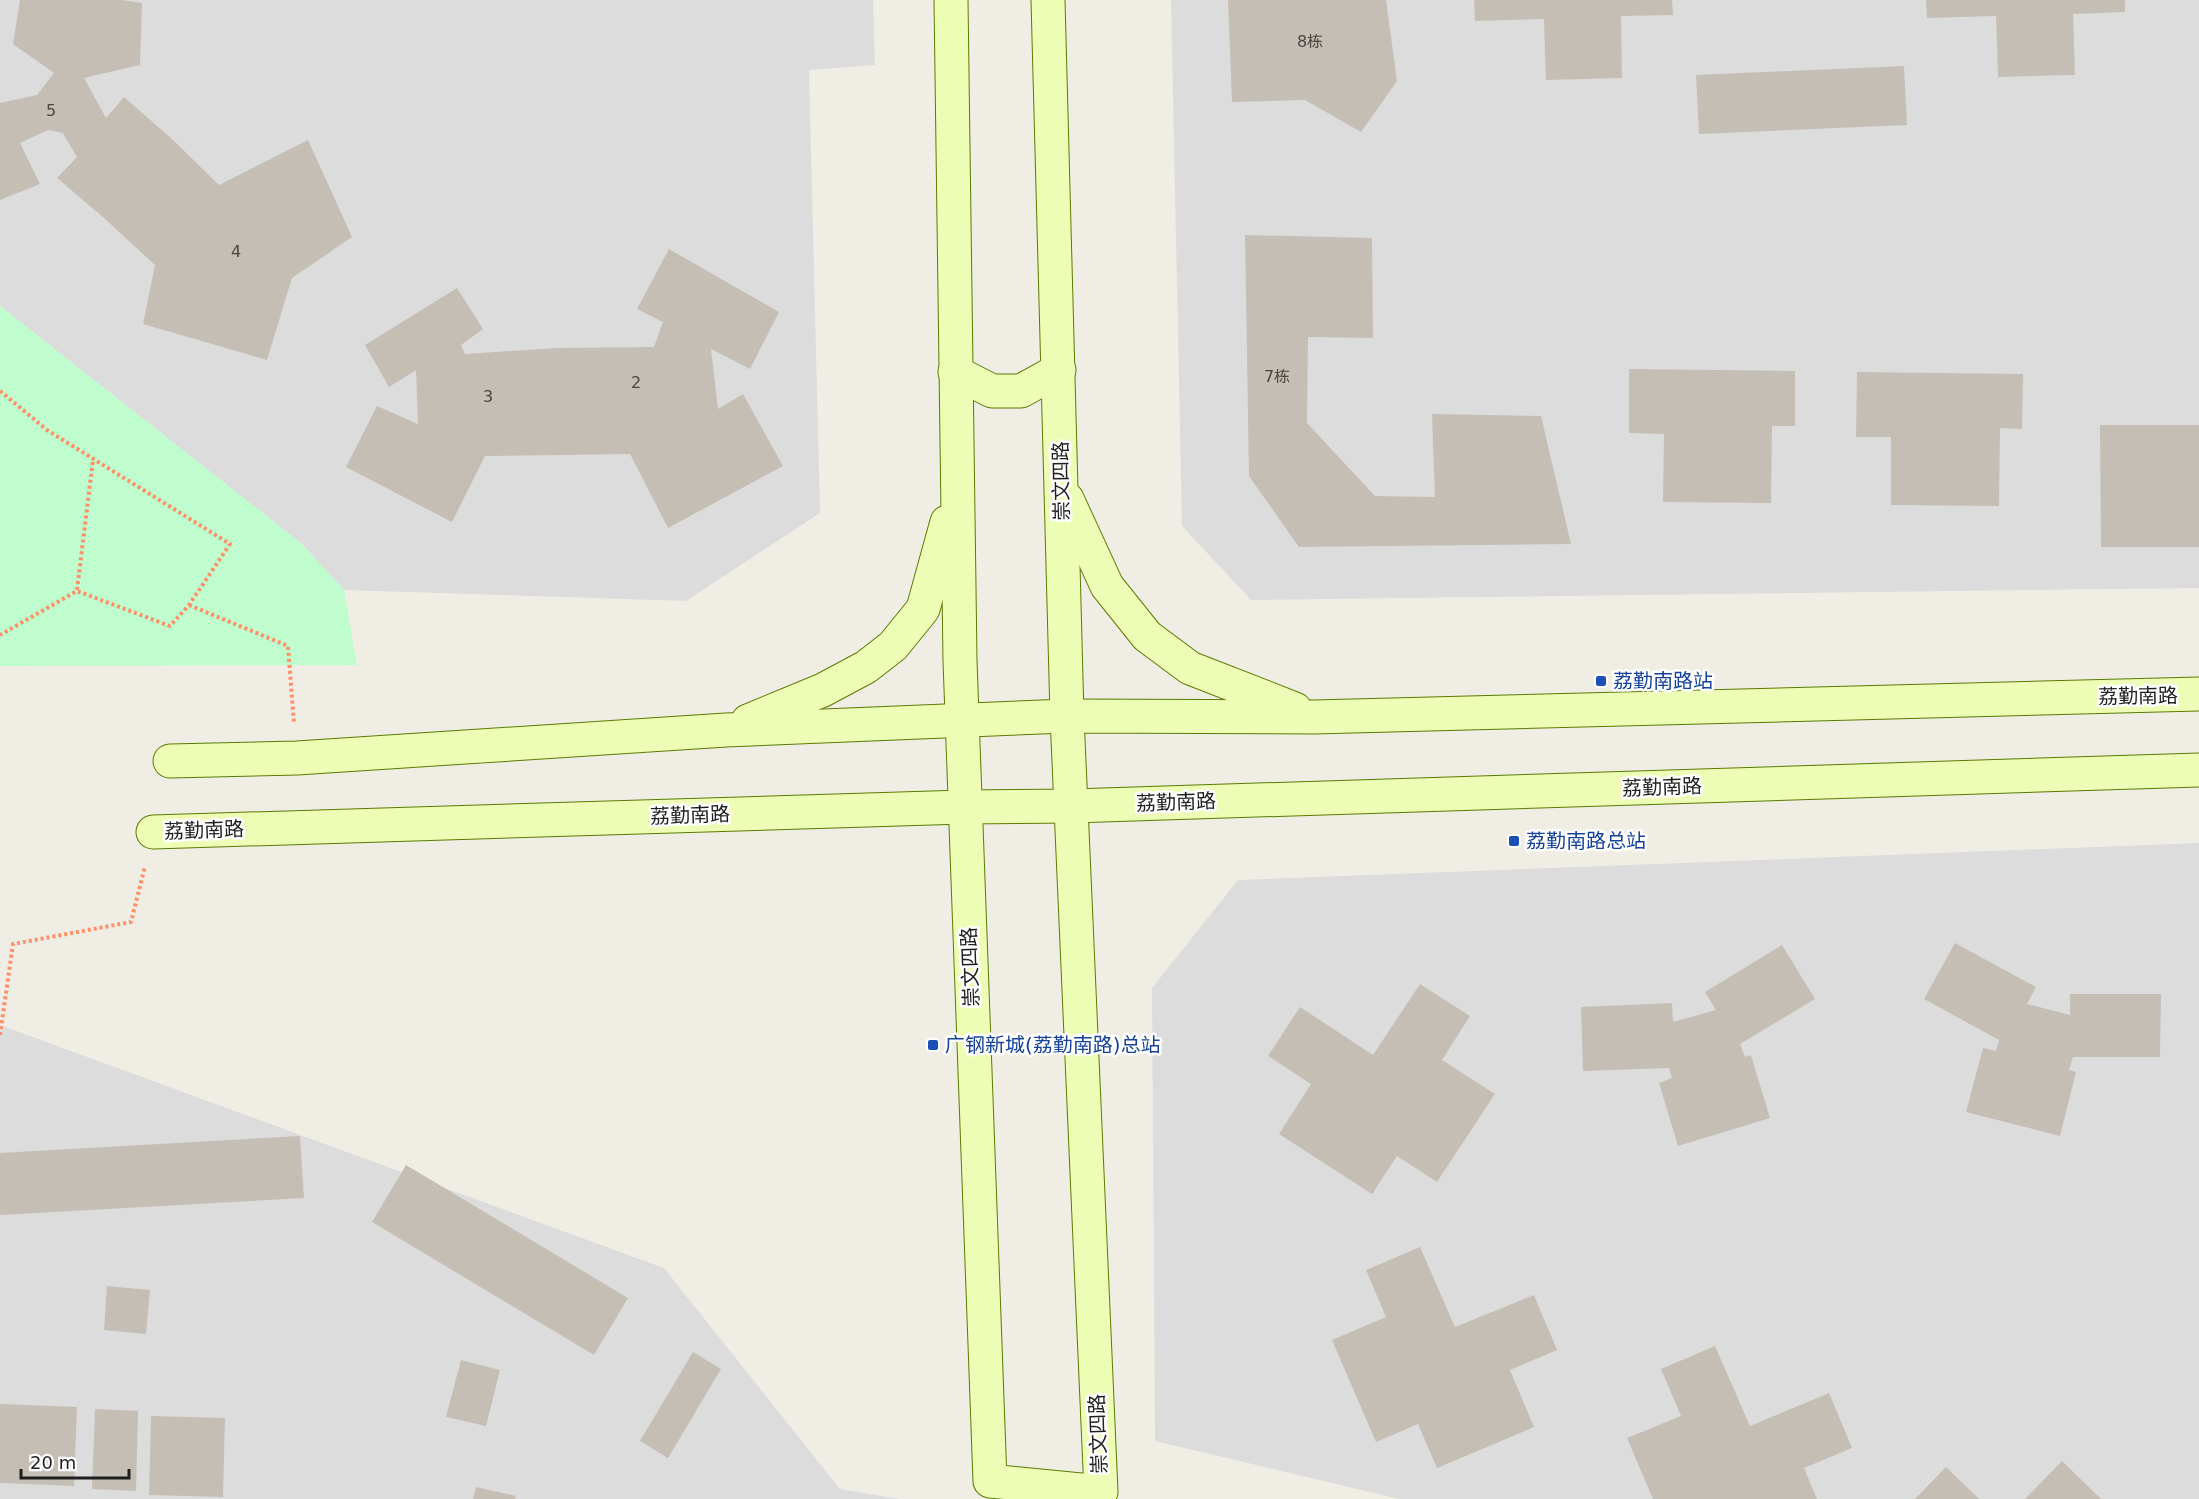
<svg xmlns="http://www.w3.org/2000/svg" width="2199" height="1499" font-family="'DejaVu Sans','Noto Sans SC',sans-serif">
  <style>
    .residential { fill: #dddcdc }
    .park { fill: #bffcce }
    .building { fill: #c5beb4 }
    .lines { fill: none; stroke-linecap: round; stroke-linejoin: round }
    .secondary-casing { stroke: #5a7b00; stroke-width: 35 }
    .path { stroke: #ff8f66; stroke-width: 4; stroke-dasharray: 3 3; stroke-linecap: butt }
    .secondary { stroke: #edfdb6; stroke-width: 33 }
    .transit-dot { fill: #1a4fb4; stroke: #fff; stroke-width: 2 }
    .labels { text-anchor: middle; stroke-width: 5; stroke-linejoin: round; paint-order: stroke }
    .number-label { font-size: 16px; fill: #484744 }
    .street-label { font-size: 20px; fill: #1f1f1f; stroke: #fff }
    .transit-label { font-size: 20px; fill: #164399; stroke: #fff; text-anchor: start }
  </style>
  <rect width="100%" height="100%" fill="#f0eee4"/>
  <g class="residential">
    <path d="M 0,0 L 873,0 L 875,65 L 809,70 L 820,513 L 686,601 L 344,590 L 302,544 L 0,306 Z"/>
    <path d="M 1171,0 L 2199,0 L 2199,588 L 1251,600 L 1182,526 Z"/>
    <path d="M 2199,843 L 2199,1499 L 1399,1499 L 1155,1441 L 1152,988 L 1238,880 Z"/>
    <path d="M 0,1025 L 664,1268 L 840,1489 L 900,1499 L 0,1499 Z"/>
  </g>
  <path class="park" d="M 0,306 L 302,544 L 344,590 L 357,665 L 0,666 Z"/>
  <g class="building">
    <path d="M 20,0 L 122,0 L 142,3 L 140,65 L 84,78 L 106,118 L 124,97 L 172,139 L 219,185 L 308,140 L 352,237 L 292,278 L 267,360 L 143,324 L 155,265 L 104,218 L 57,178 L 77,157 L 63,133 L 48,130 L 20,143 L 40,184 L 0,200 L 0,103 L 37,95 L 54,73 L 13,44 Z"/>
    <path d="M 1228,0 L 1386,0 L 1397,81 L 1361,132 L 1305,100 L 1232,102 Z"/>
    <path d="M 1474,0 L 1672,0 L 1673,15 L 1621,16 L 1622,78 L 1546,80 L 1544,19 L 1475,21 Z"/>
    <path d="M 1926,0 L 2125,0 L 2125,12 L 2073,14 L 2075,75 L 1998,77 L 1996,16 L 1927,18 Z"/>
    <path d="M 1904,66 L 1907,125 L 1699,134 L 1696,75 Z"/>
    <path d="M 1245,235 L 1372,238 L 1373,338 L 1308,337 L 1307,423 L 1375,496 L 1435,497 L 1432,414 L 1541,416 L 1571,544 L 1299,547 L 1249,476 Z"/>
    <path d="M 669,249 L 779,312 L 750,369 L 711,349 L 718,409 L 743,394 L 783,466 L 668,528 L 630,454 L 485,456 L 452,522 L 346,467 L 377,406 L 418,424 L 416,370 L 389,387 L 365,345 L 457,288 L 483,329 L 461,345 L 465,354 L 557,348 L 654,347 L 663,322 L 637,309 Z"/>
    <path d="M 1629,369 L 1795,371 L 1795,426 L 1772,426 L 1771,503 L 1663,502 L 1664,434 L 1629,433 Z"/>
    <path d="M 1857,372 L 2023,374 L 2022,429 L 2000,428 L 1999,506 L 1891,505 L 1891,437 L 1856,437 Z"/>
    <path d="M 2100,425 L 2199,425 L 2199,547 L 2101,547 Z"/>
    <path d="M 1955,943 L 2036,987 L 2027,1004 L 2070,1015 L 2070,994 L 2161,994 L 2160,1057 L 2073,1057 L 2069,1070 L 2076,1072 L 2060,1136 L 1966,1112 L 1983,1048 L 1996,1051 L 1999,1040 L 1924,999 Z"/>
    <path d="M 1782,945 L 1815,999 L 1740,1044 L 1745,1057 L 1751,1055 L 1770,1118 L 1678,1146 L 1659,1083 L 1672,1078 L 1669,1068 L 1583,1071 L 1581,1007 L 1672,1003 L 1673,1022 L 1716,1010 L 1705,992 Z"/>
    <path d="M 1420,984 L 1470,1016 L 1442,1060 L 1495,1094 L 1437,1182 L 1397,1156 L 1372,1194 L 1279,1134 L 1311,1084 L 1268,1056 L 1300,1007 L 1373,1055 Z"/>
    <path d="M 300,1136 L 304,1198 L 0,1215 L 0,1153 Z"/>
    <path d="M 406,1165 L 628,1298 L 594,1355 L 372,1222 Z"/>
    <path d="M 1420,1247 L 1455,1327 L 1534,1295 L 1557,1350 L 1510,1370 L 1534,1427 L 1437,1468 L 1418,1424 L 1376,1442 L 1332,1340 L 1386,1317 L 1366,1270 Z"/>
    <path d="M 107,1286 L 150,1290 L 146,1334 L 104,1330 Z"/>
    <path d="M 1715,1346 L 1750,1426 L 1829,1393 L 1852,1448 L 1804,1468 L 1817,1499 L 1653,1499 L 1627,1438 L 1681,1416 L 1661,1369 Z"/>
    <path d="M 693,1352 L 721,1369 L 668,1458 L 640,1441 Z"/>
    <path d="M 461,1360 L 500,1370 L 486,1426 L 446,1417 Z"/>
    <path d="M 0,1404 L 77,1407 L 74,1486 L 0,1483 Z"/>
    <path d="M 95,1409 L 138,1411 L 136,1491 L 92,1489 Z"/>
    <path d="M 151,1416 L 225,1418 L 223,1497 L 149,1495 Z"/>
    <path d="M 2062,1461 L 2101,1499 L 2025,1499 Z"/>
    <path d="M 1946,1467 L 1979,1499 L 1915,1499 Z"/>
    <path d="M 476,1487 L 516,1496 L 515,1499 L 473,1499 Z"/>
  </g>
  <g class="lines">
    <g class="secondary-casing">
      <g id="secondary">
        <path d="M 951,0 L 960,661 L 990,1481 L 1101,1492 L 1067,716 L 1048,0"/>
        <path d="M 955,372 L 992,391 L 1021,391 L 1059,370"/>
        <path d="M 1067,499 L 1107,586 L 1147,636 L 1190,668 L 1295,709"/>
        <path d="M 748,721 L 823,690 L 866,667 L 893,646 L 923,609 L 947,522"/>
        <path d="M 170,761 L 297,758 L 726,730 L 1067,716 L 1314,717 L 2199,694"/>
        <path d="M 153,832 L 964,807 L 1072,806 L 2199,770"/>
      </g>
    </g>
    <g class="path">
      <path d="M 0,391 L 47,430 L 230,544 L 189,605 L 170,626 L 77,591 L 0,635"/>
      <path d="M 77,590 L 93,460"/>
      <path d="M 189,605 L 288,646 L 294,724"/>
      <path d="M 0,1035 L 13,944 L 131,922 L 145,866"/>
    </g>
    <use href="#secondary" class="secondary"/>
  </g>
  <g class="transit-dot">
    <rect x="1595" y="675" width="12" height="12" rx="3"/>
    <rect x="1508" y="835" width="12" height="12" rx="3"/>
    <rect x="927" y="1039" width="12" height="12" rx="3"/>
  </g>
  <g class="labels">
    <g class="number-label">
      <text x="1310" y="47">8栋</text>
      <text x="51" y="116">5</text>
      <text x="236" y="257">4</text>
      <text x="1277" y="382">7栋</text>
      <text x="636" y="388">2</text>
      <text x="488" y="402">3</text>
    </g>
    <g class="street-label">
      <text transform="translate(1061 481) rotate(-91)" y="7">崇文四路</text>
      <text transform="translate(2138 696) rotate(-1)" y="7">荔勤南路</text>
      <text transform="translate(1662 787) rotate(-2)" y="7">荔勤南路</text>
      <text transform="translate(1176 802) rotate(-2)" y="7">荔勤南路</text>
      <text transform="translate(690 815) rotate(-2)" y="7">荔勤南路</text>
      <text transform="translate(204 830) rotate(-2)" y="7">荔勤南路</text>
      <text transform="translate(970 967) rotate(-92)" y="7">崇文四路</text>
      <text transform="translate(1098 1434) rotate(-92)" y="7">崇文四路</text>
    </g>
    <g class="transit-label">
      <text x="1613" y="688">荔勤南路站</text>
      <text x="1526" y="848">荔勤南路总站</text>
      <text x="945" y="1052">广钢新城(荔勤南路)总站</text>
    </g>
  </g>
  <path d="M21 1469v9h108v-9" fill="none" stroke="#1f1f1f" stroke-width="3"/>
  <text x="30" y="1469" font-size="18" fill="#1f1f1f" stroke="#ffffff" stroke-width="4.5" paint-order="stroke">20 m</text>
</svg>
